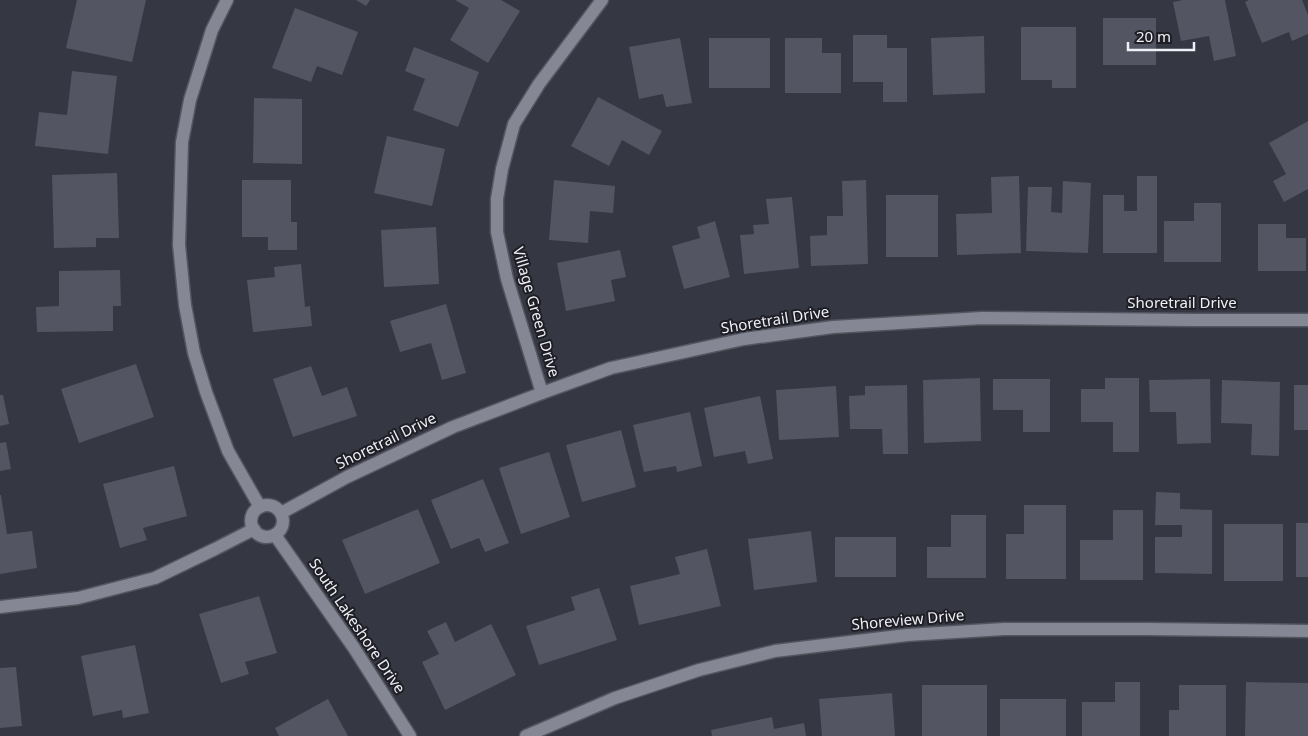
<svg xmlns="http://www.w3.org/2000/svg" width="1308" height="736" font-family="'Noto Sans',sans-serif">
  <style>
    .building { fill: #535562 }
    .lines { fill: none; stroke-linecap: round; stroke-linejoin: round }
    .street-casing { stroke: #53555f; stroke-width: 15 }
    .secondary-casing { stroke: #53555f; stroke-width: 15 }
    .street { stroke: #858795; stroke-width: 12 }
    .secondary { stroke: #858795; stroke-width: 12 }
    .labels { text-anchor: middle; stroke-width: 4; stroke-linejoin: round; paint-order: stroke }
    .street-label { font-size: 15px; fill: #eef0f7; stroke: #1e1e24 }
  </style>
  <rect width="100%" height="100%" fill="#353743"/>
  <g class="building">
    <path d="M 77,0 L 146,0 L 132,62 L 66,48 Z"/>
    <path d="M 356,0 L 370,0 L 366,6 Z"/>
    <path d="M 455,0 L 501,0 L 520,11 L 488,63 L 450,40 L 469,8 Z"/>
    <path d="M 1183,0 L 1225,0 L 1236,56 L 1214,61 L 1209,36 L 1181,41 L 1173,2 Z"/>
    <path d="M 1249,0 L 1302,0 L 1308,15 L 1308,34 L 1292,41 L 1289,32 L 1262,43 L 1245,2 Z"/>
    <path d="M 295,8 L 358,32 L 342,75 L 317,66 L 311,82 L 272,68 Z"/>
    <rect x="1103" y="18" width="53" height="47"/>
    <path d="M 1021,27 L 1076,27 L 1076,88 L 1052,88 L 1052,80 L 1021,80 Z"/>
    <path d="M 853,35 L 887,35 L 887,48 L 907,48 L 907,102 L 883,102 L 883,82 L 853,82 Z"/>
    <path d="M 984,36 L 985,93 L 933,95 L 931,38 Z"/>
    <path d="M 680,38 L 692,103 L 666,107 L 663,94 L 639,99 L 629,47 Z"/>
    <rect x="709" y="38" width="61" height="50"/>
    <path d="M 785,38 L 822,38 L 822,53 L 841,53 L 841,93 L 785,93 Z"/>
    <path d="M 414,47 L 479,72 L 458,127 L 413,110 L 425,79 L 405,71 Z"/>
    <path d="M 72,71 L 117,76 L 108,154 L 35,146 L 39,112 L 67,115 Z"/>
    <path d="M 598,97 L 662,131 L 649,155 L 622,140 L 609,166 L 571,146 Z"/>
    <path d="M 254,98 L 302,99 L 302,164 L 253,163 Z"/>
    <path d="M 1308,121 L 1308,189 L 1284,202 L 1273,181 L 1286,174 L 1269,143 Z"/>
    <path d="M 387,136 L 445,149 L 432,206 L 374,193 Z"/>
    <path d="M 117,173 L 119,238 L 96,238 L 96,247 L 54,248 L 52,175 Z"/>
    <path d="M 1019,176 L 1021,253 L 957,255 L 956,214 L 992,213 L 991,177 Z"/>
    <path d="M 1137,176 L 1157,176 L 1157,253 L 1103,253 L 1103,195 L 1124,195 L 1124,211 L 1137,211 Z"/>
    <path d="M 242,180 L 291,180 L 291,222 L 297,222 L 297,250 L 268,250 L 268,237 L 242,237 Z"/>
    <path d="M 554,180 L 615,186 L 613,213 L 590,211 L 588,243 L 549,240 Z"/>
    <path d="M 866,180 L 868,264 L 811,266 L 810,236 L 827,235 L 827,216 L 843,216 L 842,181 Z"/>
    <path d="M 1063,181 L 1091,183 L 1088,253 L 1026,251 L 1028,187 L 1052,187 L 1051,212 L 1062,213 Z"/>
    <rect x="886" y="195" width="52" height="62"/>
    <path d="M 792,197 L 799,268 L 744,274 L 740,235 L 754,234 L 753,225 L 769,224 L 766,199 Z"/>
    <path d="M 1194,203 L 1221,203 L 1221,262 L 1164,262 L 1164,221 L 1194,221 Z"/>
    <path d="M 715,221 L 730,277 L 684,289 L 672,246 L 700,238 L 697,227 Z"/>
    <path d="M 1258,224 L 1286,224 L 1286,238 L 1306,238 L 1306,271 L 1258,271 Z"/>
    <path d="M 436,227 L 439,284 L 384,287 L 381,230 Z"/>
    <path d="M 620,250 L 626,277 L 611,280 L 615,301 L 566,311 L 557,263 Z"/>
    <path d="M 301,264 L 305,307 L 310,306 L 312,326 L 253,332 L 247,280 L 275,277 L 274,267 Z"/>
    <path d="M 120,270 L 121,306 L 113,306 L 113,331 L 37,332 L 36,307 L 59,306 L 59,271 Z"/>
    <path d="M 446,304 L 466,373 L 442,380 L 431,343 L 400,352 L 390,321 Z"/>
    <path d="M 136,364 L 154,417 L 79,443 L 61,389 Z"/>
    <path d="M 311,366 L 322,396 L 347,387 L 357,416 L 293,437 L 273,379 Z"/>
    <path d="M 980,378 L 981,441 L 924,443 L 923,380 Z"/>
    <path d="M 1105,378 L 1139,378 L 1139,452 L 1113,452 L 1113,422 L 1081,422 L 1081,389 L 1105,389 Z"/>
    <path d="M 993,379 L 1050,379 L 1050,432 L 1023,432 L 1023,410 L 993,410 Z"/>
    <path d="M 1210,379 L 1211,443 L 1177,444 L 1176,412 L 1150,412 L 1149,380 Z"/>
    <path d="M 1222,380 L 1280,382 L 1279,456 L 1251,455 L 1252,424 L 1221,423 Z"/>
    <path d="M 907,385 L 908,454 L 883,454 L 882,429 L 850,429 L 849,396 L 865,395 L 865,386 Z"/>
    <rect x="1294" y="385" width="14" height="45"/>
    <path d="M 836,386 L 839,437 L 779,440 L 776,390 Z"/>
    <path d="M 0,395 L 3,395 L 9,424 L 0,426 Z"/>
    <path d="M 760,396 L 773,459 L 748,464 L 745,451 L 714,457 L 704,408 Z"/>
    <path d="M 690,412 L 702,466 L 677,472 L 676,466 L 644,472 L 633,425 Z"/>
    <path d="M 621,430 L 636,487 L 582,502 L 566,445 Z"/>
    <path d="M 6,442 L 11,469 L 0,471 L 0,443 Z"/>
    <path d="M 549,452 L 570,517 L 521,534 L 499,468 Z"/>
    <path d="M 174,466 L 187,516 L 143,528 L 147,540 L 120,548 L 103,484 Z"/>
    <path d="M 483,479 L 509,543 L 485,552 L 479,538 L 451,549 L 431,500 Z"/>
    <path d="M 1156,492 L 1180,493 L 1180,509 L 1212,510 L 1212,574 L 1155,573 L 1155,537 L 1182,537 L 1182,525 L 1155,525 Z"/>
    <path d="M 0,495 L 1,495 L 7,534 L 32,531 L 37,568 L 0,574 Z"/>
    <path d="M 1024,505 L 1066,505 L 1066,579 L 1006,579 L 1006,534 L 1024,534 Z"/>
    <path d="M 418,509 L 440,563 L 365,594 L 342,540 Z"/>
    <path d="M 1113,510 L 1143,510 L 1143,580 L 1080,580 L 1080,540 L 1113,540 Z"/>
    <path d="M 951,515 L 986,515 L 986,578 L 927,578 L 927,547 L 951,547 Z"/>
    <rect x="1296" y="523" width="12" height="54"/>
    <rect x="1224" y="524" width="59" height="57"/>
    <path d="M 811,531 L 817,582 L 754,590 L 748,539 Z"/>
    <rect x="835" y="537" width="61" height="40"/>
    <path d="M 707,549 L 721,606 L 639,625 L 630,586 L 680,574 L 675,557 Z"/>
    <path d="M 599,588 L 617,640 L 539,665 L 526,626 L 575,610 L 571,597 Z"/>
    <path d="M 259,596 L 277,653 L 245,662 L 249,674 L 221,683 L 199,614 Z"/>
    <path d="M 446,622 L 455,642 L 491,624 L 516,675 L 445,710 L 422,662 L 439,654 L 427,631 Z"/>
    <path d="M 135,645 L 149,713 L 123,718 L 122,710 L 93,716 L 81,656 Z"/>
    <path d="M 16,667 L 22,726 L 0,728 L 0,668 Z"/>
    <path d="M 1115,682 L 1140,682 L 1140,736 L 1082,736 L 1082,702 L 1115,702 Z"/>
    <path d="M 1246,682 L 1308,683 L 1308,736 L 1245,736 Z"/>
    <rect x="922" y="685" width="65" height="51"/>
    <path d="M 1179,685 L 1226,685 L 1226,736 L 1169,736 L 1169,710 L 1179,710 Z"/>
    <path d="M 892,693 L 895,736 L 822,736 L 819,699 Z"/>
    <path d="M 328,699 L 348,736 L 279,736 L 275,728 Z"/>
    <rect x="1000" y="699" width="66" height="37"/>
    <path d="M 772,717 L 774,729 L 804,723 L 806,736 L 712,736 L 711,730 Z"/>
  </g>
  <g class="lines">
    <g class="street-casing">
      <g id="street">
        <path d="M 542,393 L 507,279 L 497,232 L 497,199 L 502,169 L 514,124 L 539,84 L 602,0"/>
        <path d="M 281,513 L 347,477 L 453,427 L 542,393 L 611,368 L 744,339 L 833,327 L 982,318 L 1193,320 L 1308,320"/>
        <path d="M 0,607 L 78,598 L 155,578 L 215,549 L 254,529"/>
        <path d="M 526,736 L 615,698 L 699,670 L 775,651 L 907,635 L 1004,629 L 1147,629 L 1308,631"/>
      </g>
    </g>
    <g class="secondary-casing">
      <g id="secondary">
        <path d="M 227,0 L 212,30 L 190,100 L 182,142 L 179,245 L 185,305 L 194,353 L 206,392 L 228,451 L 260,507"/>
        <circle cx="267" cy="521" r="16"/>
        <path d="M 275,535 L 354,648 L 410,736"/>
      </g>
    </g>
    <use href="#street" class="street"/>
    <use href="#secondary" class="secondary"/>
  </g>
  <g class="labels">
    <g class="street-label">
      <text x="1182" y="308">Shoretrail Drive</text>
      <text transform="translate(536 312) rotate(74)" y="5">Village Green Drive</text>
      <text transform="translate(775 320) rotate(-9)" y="5">Shoretrail Drive</text>
      <text transform="translate(386 441) rotate(-26)" y="5">Shoretrail Drive</text>
      <text transform="translate(908 620) rotate(-5)" y="5">Shoreview Drive</text>
      <text transform="translate(357 626) rotate(56)" y="5">South Lakeshore Drive</text>
    </g>
  </g>
  <path d="M1128 42v8h66v-8" fill="none" stroke="#eef0f7" stroke-width="2.5"/>
  <text x="1136" y="42" font-size="15" fill="#eef0f7" stroke="#1e1e24" stroke-width="4" paint-order="stroke">20 m</text>
</svg>
